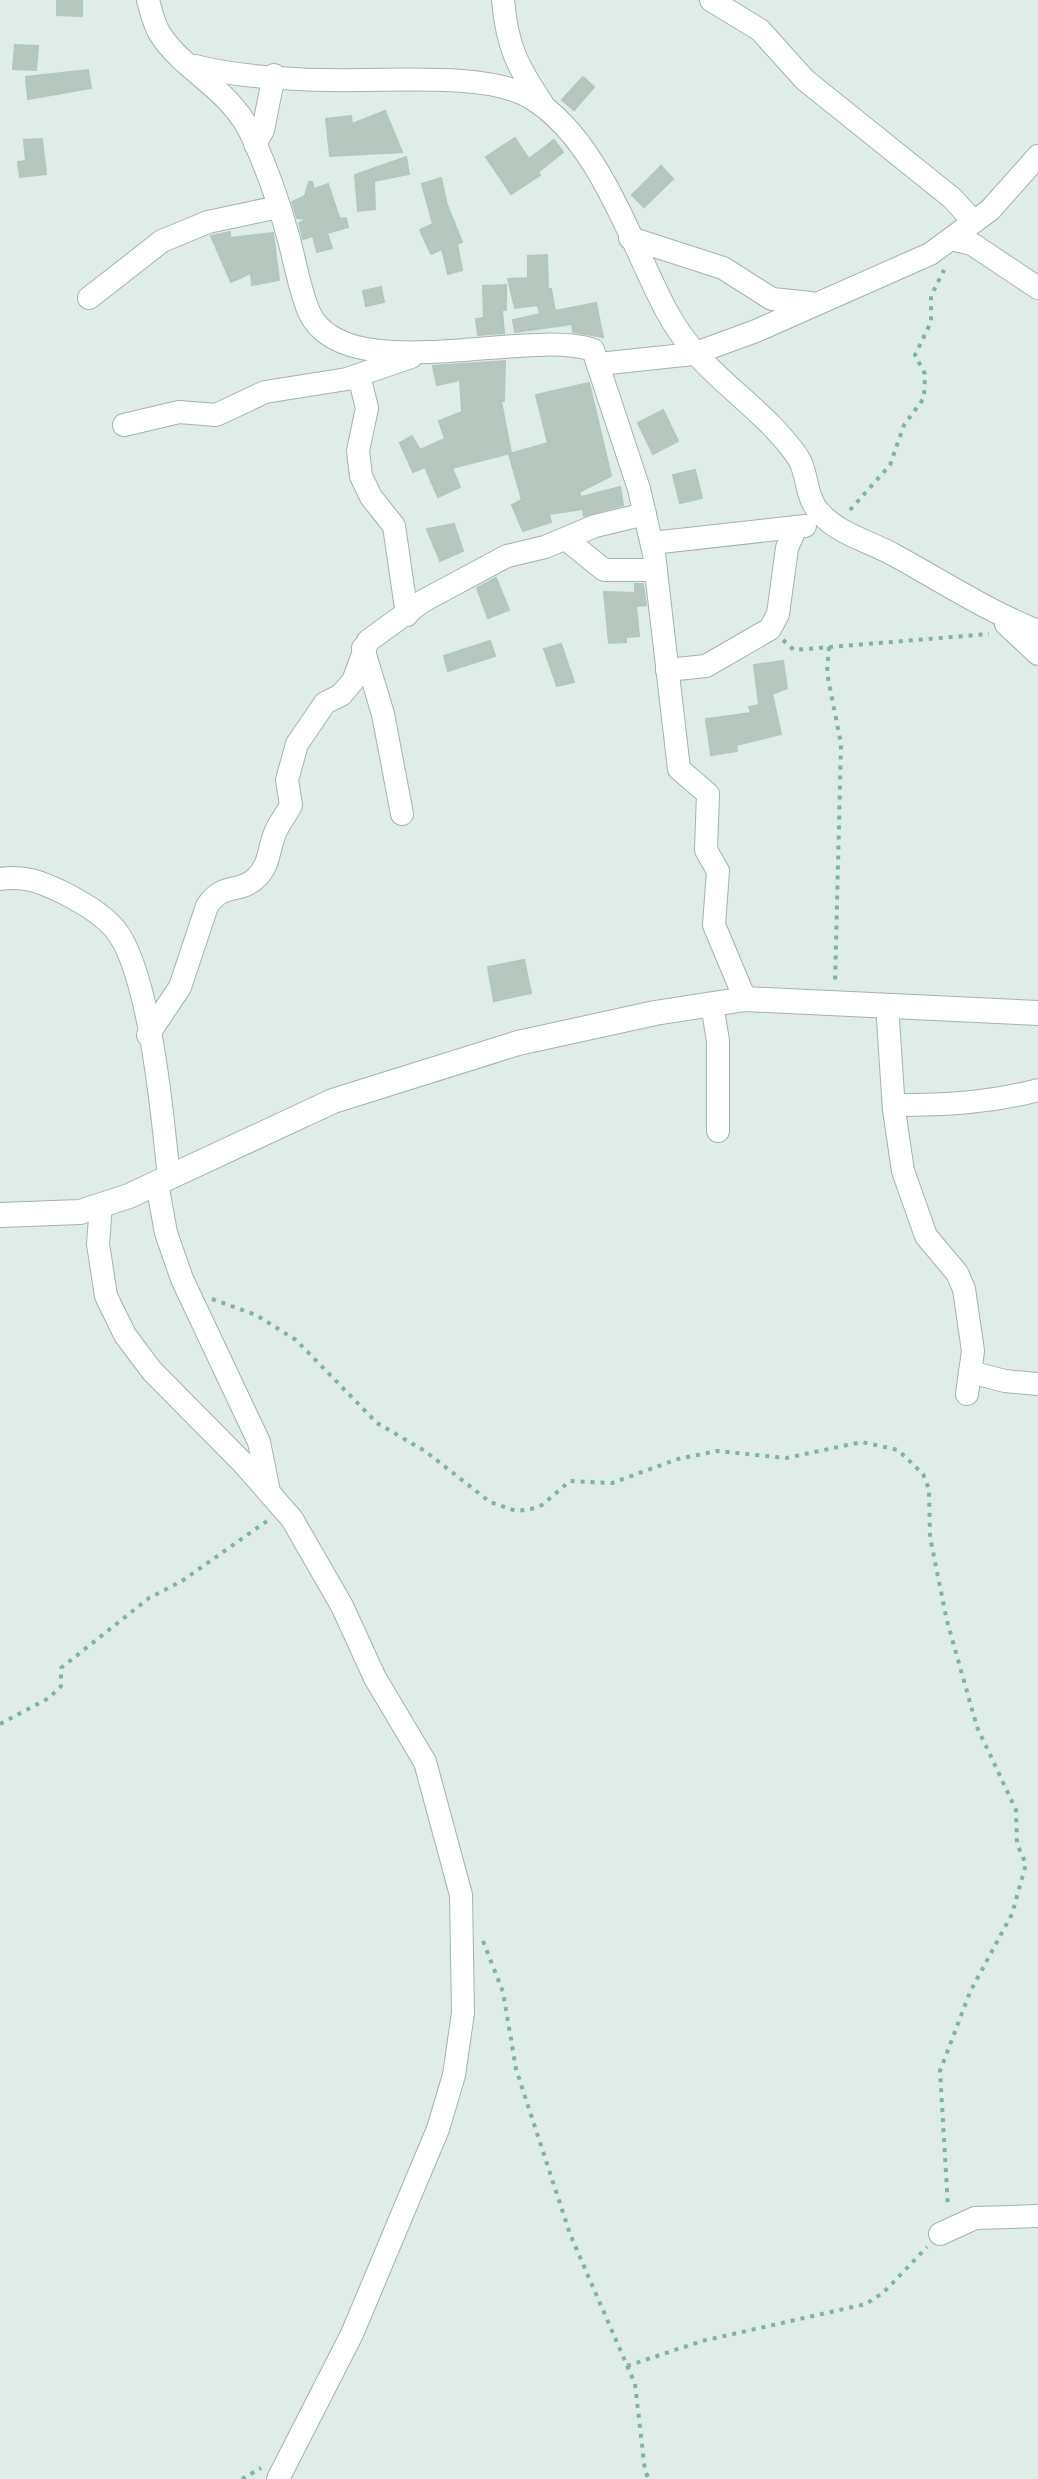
<svg xmlns="http://www.w3.org/2000/svg" width="1038" height="2479" font-family="Rubik,sans-serif">
  <style>
    .building { fill: #b5c7bf; stroke: #b2c7be; stroke-width: 2 }
    .lines { fill: none; stroke-linecap: round; stroke-linejoin: round }
    .minor-casing { stroke: #a2b4ae; stroke-width: 24 }
    .tertiary-casing { stroke: #a2b4ae; stroke-width: 26 }
    .path { stroke: #7db3a2; stroke-width: 4; stroke-dasharray: 4 6; stroke-linecap: butt }
    .minor { stroke: #fff; stroke-width: 22 }
    .tertiary { stroke: #fff; stroke-width: 24 }
  </style>
  <rect width="100%" height="100%" fill="#e0ece7"/>
  <g class="building">
    <path d="M 57,0 L 82,0 L 82,16 L 57,15 Z"/>
    <path d="M 15,45 L 38,46 L 36,70 L 13,69 Z"/>
    <path d="M 88,70 L 91,88 L 28,99 L 26,77 Z"/>
    <path d="M 583,77 L 594,87 L 574,110 L 562,100 Z"/>
    <path d="M 385,111 L 402,152 L 330,156 L 326,119 L 351,116 L 352,124 Z"/>
    <path d="M 515,138 L 529,159 L 554,140 L 563,152 L 538,172 L 540,175 L 511,194 L 486,157 Z"/>
    <path d="M 42,139 L 46,174 L 20,177 L 18,162 L 26,161 L 24,140 Z"/>
    <path d="M 406,157 L 409,174 L 374,181 L 375,209 L 358,211 L 355,175 Z"/>
    <path d="M 661,166 L 673,179 L 644,207 L 632,195 Z"/>
    <path d="M 441,178 L 447,205 L 462,242 L 457,244 L 462,270 L 448,274 L 442,249 L 431,254 L 420,230 L 433,224 L 422,184 Z"/>
    <path d="M 309,182 L 312,182 L 314,189 L 328,184 L 339,217 L 330,220 L 346,218 L 348,227 L 327,233 L 332,248 L 317,252 L 313,236 L 303,239 L 299,223 L 308,219 L 297,218 L 292,202 L 305,196 Z"/>
    <path d="M 230,232 L 230,238 L 273,233 L 279,280 L 252,285 L 251,273 L 231,282 L 211,236 Z"/>
    <path d="M 547,255 L 548,289 L 551,289 L 555,311 L 596,303 L 603,337 L 573,332 L 572,324 L 515,332 L 513,320 L 540,314 L 538,305 L 515,308 L 508,279 L 528,278 L 528,256 Z"/>
    <path d="M 506,285 L 506,310 L 502,310 L 504,333 L 478,335 L 476,319 L 484,318 L 483,286 Z"/>
    <path d="M 381,287 L 384,302 L 366,306 L 363,291 Z"/>
    <path d="M 505,361 L 504,401 L 501,401 L 511,453 L 452,468 L 460,487 L 438,497 L 425,467 L 413,472 L 400,443 L 412,436 L 420,450 L 445,439 L 439,421 L 462,412 L 460,380 L 437,385 L 433,366 Z"/>
    <path d="M 589,383 L 611,476 L 579,492 L 582,502 L 581,497 L 620,487 L 623,505 L 584,516 L 583,509 L 549,514 L 551,522 L 523,531 L 512,505 L 522,500 L 509,454 L 548,443 L 536,395 Z"/>
    <path d="M 663,410 L 678,441 L 653,454 L 638,423 Z"/>
    <path d="M 695,470 L 702,498 L 680,503 L 673,475 Z"/>
    <path d="M 454,524 L 463,551 L 440,561 L 427,529 Z"/>
    <path d="M 496,578 L 509,610 L 488,618 L 477,588 Z"/>
    <path d="M 635,584 L 643,584 L 646,605 L 636,606 L 639,636 L 626,637 L 626,642 L 609,643 L 604,592 L 635,593 Z"/>
    <path d="M 490,641 L 495,656 L 448,671 L 444,656 Z"/>
    <path d="M 561,644 L 574,682 L 557,686 L 544,649 Z"/>
    <path d="M 783,661 L 787,688 L 772,694 L 781,734 L 736,745 L 737,751 L 711,755 L 706,719 L 751,713 L 749,707 L 759,705 L 754,665 Z"/>
    <path d="M 524,960 L 531,993 L 494,1001 L 488,967 Z"/>
  </g>
  <g class="lines">
    <g class="minor-casing">
      <g id="minor">
        <path d="M 148,0 C 151,11 154,25 160,34 C 185,73 231,88 253,138 C 267,169 279,203 288,236 C 295,261 299,288 309,312 C 345,390 526,327 593,350 L 639,489 L 654,554 L 679,769 L 708,794 L 706,850 L 718,871 L 714,925 L 745,999"/>
        <path d="M 503,0 C 507,46 517,66 542,103"/>
        <path d="M 711,0 L 760,30 L 805,80 L 952,198 L 974,222"/>
        <path d="M 195,66 C 241,78 310,81 358,80 C 402,80 493,74 531,98 C 599,139 630,242 666,310 C 695,364 729,383 771,425 C 781,436 795,450 801,463 C 808,480 807,500 820,513 C 840,535 869,541 894,555 C 942,581 987,611 1038,631"/>
        <path d="M 255,144 L 263,130 L 274,75"/>
        <path d="M 630,238 L 723,268 L 772,299 L 811,303"/>
        <path d="M 951,239 L 972,244 L 1038,288"/>
        <path d="M 89,298 L 162,241 L 208,222 L 278,207"/>
        <path d="M 599,364 L 693,354 L 756,331 L 930,254 L 990,210 L 1038,156"/>
        <path d="M 359,376 L 367,408 L 358,451 L 361,476 L 371,497 L 394,526 L 407,615"/>
        <path d="M 124,425 L 179,412 L 216,415 L 265,392 L 347,379 L 411,357"/>
        <path d="M 567,540 L 604,570 L 656,570"/>
        <path d="M 652,543 L 805,526"/>
        <path d="M 1006,624 L 1038,654"/>
        <path d="M 363,648 L 383,714 L 402,814"/>
        <path d="M 667,670 L 706,666 L 770,629 L 778,614 L 787,548 L 796,527"/>
        <path d="M 0,879 C 25,875 41,882 64,893 C 81,902 101,913 114,928 C 150,969 163,1121 169,1178"/>
        <path d="M 712,1004 L 718,1041 L 718,1131"/>
        <path d="M 887,1005 L 894,1110 L 903,1171 L 926,1236 L 957,1273 L 964,1289 L 973,1351 L 967,1394"/>
        <path d="M 148,1035 L 180,987 L 207,906 C 223,882 238,894 255,879 C 270,866 268,850 275,833 C 279,823 286,815 291,805 L 287,780 L 297,744 L 325,703 L 341,695 L 353,681 L 368,641 L 423,601 L 507,556 L 545,547 L 595,526 L 645,514"/>
        <path d="M 894,1105 C 944,1105 990,1103 1038,1090"/>
        <path d="M 157,1183 L 166,1233 L 182,1279 L 259,1442 L 269,1492"/>
        <path d="M 101,1205 L 98,1244 L 106,1296 L 125,1335 L 152,1371 L 243,1463 L 292,1519 L 342,1606 L 375,1678 L 425,1762 L 461,1895 L 463,2013 L 454,2075 L 438,2129 L 352,2334 L 278,2479"/>
        <path d="M 970,1372 L 1005,1381 L 1038,1384"/>
        <path d="M 940,2234 L 975,2218 L 1038,2216"/>
      </g>
    </g>
    <g class="tertiary-casing">
      <path id="tertiary" d="M 0,1215 L 80,1212 L 129,1196 L 333,1101 L 518,1043 L 655,1013 L 745,999 L 1038,1013"/>
    </g>
    <g class="path">
      <path d="M 850,510 L 890,465 L 904,425 L 924,398 L 925,374 L 915,355 L 931,322 L 931,296 L 944,270"/>
      <path d="M 783,640 L 794,650 L 989,634"/>
      <path d="M 829,647 L 827,673 L 841,744 L 835,984"/>
      <path d="M 212,1299 L 256,1315 L 296,1340 L 377,1423 L 425,1451 L 490,1502 L 516,1511 L 531,1509 L 542,1505 L 570,1481 L 612,1483 L 678,1459 L 717,1451 L 786,1458 L 862,1442 L 898,1450 L 923,1474 L 929,1489 L 930,1537 L 947,1621 L 977,1727 L 1016,1810 L 1017,1844 L 1026,1864 L 1012,1914 L 970,1992 L 940,2071 L 948,2207"/>
      <path d="M 0,1724 L 49,1698 L 61,1686 L 61,1668 L 149,1598 L 182,1581 L 267,1521"/>
      <path d="M 483,1941 L 503,1992 L 516,2069 L 570,2234 L 635,2384 L 645,2471 L 649,2479"/>
      <path d="M 627,2366 L 702,2341 L 866,2304 L 884,2292 L 927,2247"/>
      <path d="M 242,2479 L 261,2468"/>
    </g>
    <use href="#minor" class="minor"/>
    <use href="#tertiary" class="tertiary"/>
  </g>
</svg>
